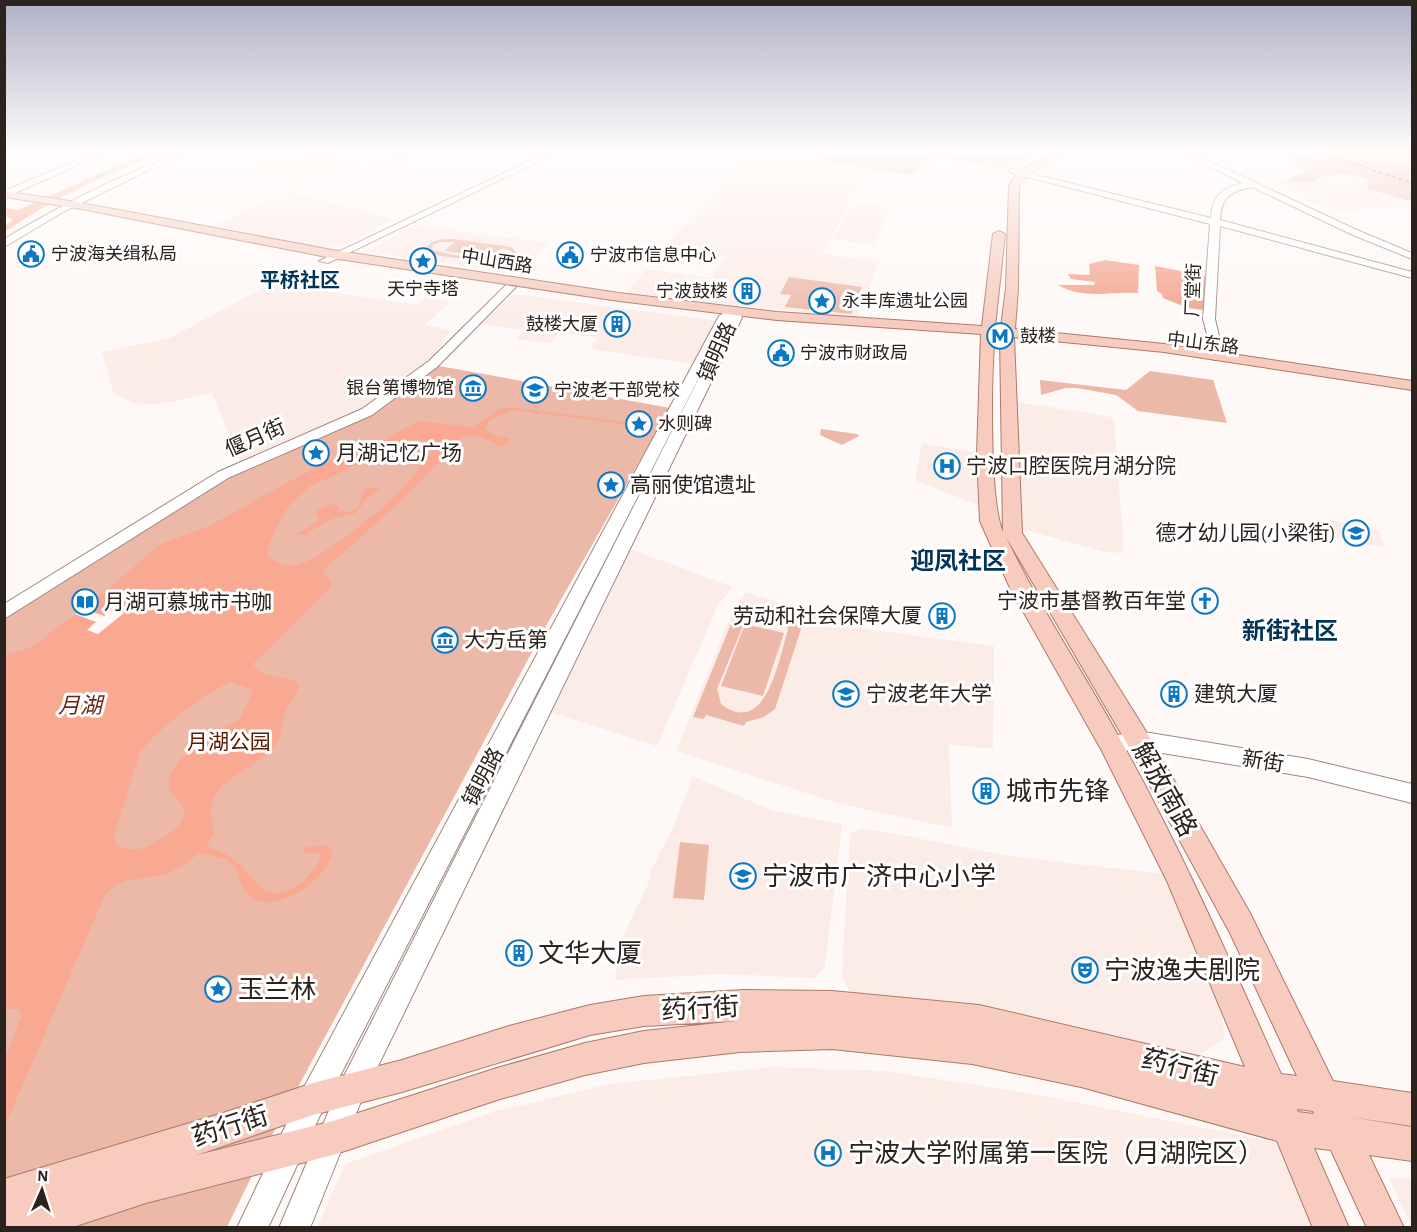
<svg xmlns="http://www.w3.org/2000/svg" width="1417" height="1232" font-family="'Alegreya Sans','Noto Sans SC',sans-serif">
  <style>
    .built { fill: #fcece8 }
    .green { fill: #ecb9a9; fill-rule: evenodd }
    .forest { fill: #f2a38b }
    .water { fill: #f9a991; fill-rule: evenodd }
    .pier { fill: #fef8f6 }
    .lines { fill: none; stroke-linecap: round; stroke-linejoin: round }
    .ferry { stroke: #6c2711; stroke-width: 1.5; stroke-dasharray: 4 3; stroke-linecap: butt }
    .secondary-casing { stroke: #a1877f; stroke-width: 2 }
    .primary-casing { stroke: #ac7a6b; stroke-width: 2 }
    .secondary { fill: #fff; fill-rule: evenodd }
    .primary { fill: #f7ccbf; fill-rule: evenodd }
    .labels { text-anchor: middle; stroke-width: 6; stroke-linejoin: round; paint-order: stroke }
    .far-poi-label { font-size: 18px; fill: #2c221e; stroke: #fff; text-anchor: start }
    .far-street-label { font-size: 18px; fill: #2c221e; stroke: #fff }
    .far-quarter-label { font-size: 20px; font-weight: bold; fill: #033357; stroke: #fff }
    .street-label { font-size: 21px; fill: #2c221e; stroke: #fff }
    .poi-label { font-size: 21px; fill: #2c221e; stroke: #fff; text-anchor: start }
    .park-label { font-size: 21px; fill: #5d1902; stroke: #fff }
    .water-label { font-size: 22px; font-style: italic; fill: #6c2711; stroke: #fff }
    .quarter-label { font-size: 24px; font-weight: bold; fill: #033357; stroke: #fff }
    .near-street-label { font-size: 26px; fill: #2c221e; stroke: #fff }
    .near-poi-label { font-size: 26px; fill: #2c221e; stroke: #fff; text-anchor: start }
  </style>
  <rect width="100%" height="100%" fill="#fef8f6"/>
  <g class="built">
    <path d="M 307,152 L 328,152 L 363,159 L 296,185 L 247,170 Z"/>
    <path d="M 394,152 L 420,156 L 388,170 L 365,163 Z"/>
    <path d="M 751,152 L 814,152 L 818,159 L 749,154 Z"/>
    <path d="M 744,158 L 866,173 L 822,254 L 879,262 L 857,318 L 626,293 L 646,269 L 711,278 L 725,256 L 664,248 Z"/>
    <path d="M 1339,171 L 1373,178 L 1370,190 L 1412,203 L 1412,208 L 1329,211 L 1270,183 Z"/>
    <path d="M 287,193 L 309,197 L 393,219 L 348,244 L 326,248 L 212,226 Z"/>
    <path d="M 853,203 L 891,208 L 873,245 L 833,239 Z"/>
    <path d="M 412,225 L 550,243 L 520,270 L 507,273 L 435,261 L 425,256 L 411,258 L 368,252 Z"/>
    <path d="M 272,283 L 417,305 L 426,298 L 450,302 L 425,325 L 451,330 L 428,364 L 361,413 L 241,463 L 212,393 L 166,403 L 140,405 L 114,395 L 102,352 L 170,338 Z"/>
    <path d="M 513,294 L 719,321 L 695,364 L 590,349 L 598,338 L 560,332 L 550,343 L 517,339 L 524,330 L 482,324 Z"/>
    <path d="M 1019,402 L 1111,417 L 1114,420 L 1124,550 L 1116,553 L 1105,552 L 1022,529 L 1020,525 L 1014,404 Z"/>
    <path d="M 922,443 L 976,453 L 978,505 L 915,480 Z"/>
    <path d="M 1328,519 L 1379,530 L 1385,548 L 1332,537 Z"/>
    <path d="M 630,549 L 733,587 L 718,605 L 657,746 L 550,712 Z"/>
    <path d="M 746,592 L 852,627 L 994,646 L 993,749 L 949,744 L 952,828 L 837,803 L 676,751 L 734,608 Z"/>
    <path d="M 693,776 L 773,811 L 842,824 L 825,967 L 814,978 L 721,974 L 616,980 L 617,949 L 649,882 L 651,870 L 674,826 Z"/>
    <path d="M 863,828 L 1017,857 L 1165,874 L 1174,883 L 1221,1010 L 1225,1038 L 1200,1055 L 1144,1047 L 1010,1012 L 849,992 L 842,974 L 850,833 Z"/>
    <path d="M 774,1067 L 886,1071 L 1039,1095 L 1275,1142 L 1313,1227 L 317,1227 L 345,1164 L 493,1112 L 610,1084 Z"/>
    <path d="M 1412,1178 L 1412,1227 L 1389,1179 Z"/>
  </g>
  <g class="green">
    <path d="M 814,152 L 1036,152 L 1006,169 L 938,157 L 908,175 L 818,159 Z"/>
    <path d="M 1299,152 L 1412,189 L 1412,202 L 1368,189 L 1367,179 L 1342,173 L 1315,178 L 1318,180 C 1307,185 1297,181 1286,180 L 1308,170 L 1290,163 L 1290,159 Z"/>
    <path d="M 454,239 L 511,247 L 518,254 L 507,261 L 523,264 L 520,267 L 413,252 L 417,249 L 426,250 C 429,239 444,239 454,239 ZM 440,242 L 455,242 L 444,251 L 491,257 L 502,248 L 511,251 L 511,254 C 501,264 445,255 432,249 L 433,245 Z"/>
    <path d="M 789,277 L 862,287 L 851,314 L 785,307 L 791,295 L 780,294 Z"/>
    <path d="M 434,365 L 670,408 L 546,626 L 269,1141 L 227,1227 L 5,1228 L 5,618 L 225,476 L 368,412 Z"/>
    <path d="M 1150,371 L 1213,380 L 1227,423 L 1138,411 L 1116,395 L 1077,388 L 1066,388 L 1041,395 L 1040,380 L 1126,390 Z"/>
    <path d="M 821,429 L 857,434 L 859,436 L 842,445 L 820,435 Z"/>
    <path d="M 740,602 C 763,608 793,598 801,629 L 775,709 L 764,717 L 746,722 L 744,726 L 706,715 L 704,719 L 693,717 ZM 759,611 C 773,611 786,615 788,630 C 779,658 766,739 721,704 L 717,689 L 747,616 Z"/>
    <path d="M 745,624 L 784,633 L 763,696 L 721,686 Z"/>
    <path d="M 680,842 L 709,845 L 704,900 L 673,898 Z"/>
  </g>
  <g class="forest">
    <path d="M 1105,260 L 1139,265 L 1138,293 C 1110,291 1085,300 1058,285 L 1094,285 L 1095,282 L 1071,279 L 1068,274 L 1090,275 L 1089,264 Z"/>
    <path d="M 1155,266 L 1206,276 L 1204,310 L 1188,308 L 1163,298 L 1162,294 L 1157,291 Z"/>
  </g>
  <g class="water">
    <path d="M 148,152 L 167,152 C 110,171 54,198 5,232 L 4,226 L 13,220 L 5,216 L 5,208 L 18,210 Z"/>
    <path d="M 1299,152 L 1412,152 L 1412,189 Z"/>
    <path d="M 509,407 L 649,425 L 646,427 L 512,410 L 490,420 L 485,428 L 491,434 L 511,439 L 510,442 L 502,447 C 487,442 476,429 460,439 L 406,497 L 326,568 L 322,573 L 331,580 L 331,587 L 253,664 L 261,673 L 296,681 L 299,686 C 296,696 288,705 284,715 C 281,726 283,735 275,745 C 250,778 197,778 215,832 L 206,847 C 228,852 238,861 252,878 C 256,882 260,889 266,891 C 288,900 314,875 321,857 L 320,853 L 304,853 L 306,847 L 325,845 L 332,850 C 332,878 275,915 252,898 C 242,891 239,878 235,866 L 225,859 L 200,853 C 188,861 176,872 162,875 C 139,880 122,876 105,895 L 5,1126 L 5,1058 L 22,1015 L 19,1009 L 4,1009 L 5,655 L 31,647 L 92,602 L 161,544 L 209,526 L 312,469 L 378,443 L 418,421 L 472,427 L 499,409 ZM 411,439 L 428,441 L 433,445 L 434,449 C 425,460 417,472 408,482 C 391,503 323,559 297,565 C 286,567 277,563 268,556 L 267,550 L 279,522 L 290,505 L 309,487 ZM 230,682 L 253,690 L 239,720 L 208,734 L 182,758 L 170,774 L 169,790 C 173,796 185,806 184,814 C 183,828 152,846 140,849 C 133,850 127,849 120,847 L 113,839 L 140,753 C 159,727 201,697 230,682 Z"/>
    <path d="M 372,487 L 380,489 L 367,498 L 356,513 L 332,519 L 304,535 L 298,534 L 319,520 L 315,512 L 329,504 L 338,506 L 338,509 L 349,512 L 358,508 L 365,489 Z"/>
  </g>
  <path class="pier" d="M 82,608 L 104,616 L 113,609 L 124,613 L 98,634 L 87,630 L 96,622 L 75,614 Z"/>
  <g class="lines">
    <path class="ferry" d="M 1319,152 L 1412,183"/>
    <g class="secondary-casing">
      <g id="secondary">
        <path d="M 97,152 L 107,152 L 4,198 L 4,191 Z"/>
        <path d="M 184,152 L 194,152 L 151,169 L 65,211 L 4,247 L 4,239 C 62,205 120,174 184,152 Z"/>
        <path d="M 548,152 L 558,152 L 328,263 L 319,261 Z"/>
        <path d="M 1180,152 L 1190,152 L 1359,231 L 1412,253 L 1412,259 L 1353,235 L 1252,187 C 1231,191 1221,197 1220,220 L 1412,272 L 1412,278 L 1220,226 L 1215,319 L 1224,357 L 1222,360 L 1214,360 L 1203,319 L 1210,224 L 1008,172 L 1012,169 L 1211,218 C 1212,196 1223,187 1243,183 Z"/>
        <path d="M 506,285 L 516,287 L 437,367 L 372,415 L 228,478 L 4,619 L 4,604 L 218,472 L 362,409 L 429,361 Z"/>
        <path d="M 730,309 L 740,311 L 742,317 L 737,329 L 362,1099 L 310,1228 L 279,1228 L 342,1080 L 729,319 L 323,1109 L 268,1228 L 237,1228 L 303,1089 L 719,316 Z"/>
        <path d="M 1138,731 L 1308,759 L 1412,784 L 1412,803 L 1308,777 L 1138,749 L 1111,753 L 1104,750 L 1101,744 L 1104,738 Z"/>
      </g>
    </g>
    <g class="primary-casing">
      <path id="primary" d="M 1054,152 L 1066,152 L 1026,176 L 1019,186 L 1018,288 L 1015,329 L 1164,344 L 1412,381 L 1412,390 L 1164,352 L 1014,337 L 1022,533 L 1147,733 L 1250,913 L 1333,1081 L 1412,1093 L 1412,1126 L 1350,1117 L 1412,1127 L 1412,1161 L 1369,1155 L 1404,1228 L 1367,1228 L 1331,1150 L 1314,1148 L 1349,1228 L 1313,1228 L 1277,1141 L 1081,1087 L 972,1064 L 832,1049 L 740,1052 L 644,1063 L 585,1075 L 497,1100 L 333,1155 L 146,1203 L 70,1228 L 4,1228 L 4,1179 L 226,1112 L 313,1083 L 402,1060 L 509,1026 L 590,1005 L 644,996 L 743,990 L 832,991 L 979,1005 L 1245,1067 L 1167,881 L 1102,751 L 1010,588 L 980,521 L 977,454 L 981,334 L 777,320 L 619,301 L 332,258 L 76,208 L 4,197 L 4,191 L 76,202 L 332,250 L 619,293 L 777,312 L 982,326 L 993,234 L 999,231 L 1005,234 L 995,327 L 1001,327 L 1006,288 L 1009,186 L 1018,172 ZM 995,335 L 1000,336 L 1003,532 C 989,500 991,374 995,335 ZM 1006,537 L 1129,747 L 1230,933 L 1297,1076 L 1281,1074 C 1230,961 1181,848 1120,739 C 1083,671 1039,607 1006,537 ZM 737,1021 L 644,1031 L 585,1043 L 497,1068 L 333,1121 L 197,1155 L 313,1115 L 402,1092 L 590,1035 L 644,1026 ZM 1297,1109 L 1313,1111 L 1314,1114 L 1298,1112 Z"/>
    </g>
    <use href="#secondary" class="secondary"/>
    <use href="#primary" class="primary"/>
  </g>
  <linearGradient id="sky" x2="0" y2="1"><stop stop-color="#afb0c5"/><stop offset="0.47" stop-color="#fffcfb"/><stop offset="1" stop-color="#fffcfb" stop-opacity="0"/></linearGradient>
  <rect width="1417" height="324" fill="url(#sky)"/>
  <defs>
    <g id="civic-ring" transform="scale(1.35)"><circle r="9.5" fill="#fff" stroke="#0c78c3" stroke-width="1.5"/><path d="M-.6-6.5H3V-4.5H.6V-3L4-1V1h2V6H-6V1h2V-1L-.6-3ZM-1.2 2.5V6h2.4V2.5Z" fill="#0c78c3"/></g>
    <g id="sight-ring" transform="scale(1.35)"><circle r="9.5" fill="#fff" stroke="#0c78c3" stroke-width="1.5"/><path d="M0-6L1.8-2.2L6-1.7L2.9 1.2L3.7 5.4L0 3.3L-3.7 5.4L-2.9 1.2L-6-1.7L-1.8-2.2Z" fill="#0c78c3"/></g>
    <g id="building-ring" transform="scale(1.35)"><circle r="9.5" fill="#fff" stroke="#0c78c3" stroke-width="1.5"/><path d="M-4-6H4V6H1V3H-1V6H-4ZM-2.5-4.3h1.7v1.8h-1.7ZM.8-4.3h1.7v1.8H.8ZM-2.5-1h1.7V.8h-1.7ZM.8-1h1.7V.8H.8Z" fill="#0c78c3"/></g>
    <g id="metro-ring" transform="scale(1.35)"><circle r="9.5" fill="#fff" stroke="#0c78c3" stroke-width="1.5"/><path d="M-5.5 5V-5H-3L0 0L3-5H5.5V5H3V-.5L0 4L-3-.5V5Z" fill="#0c78c3"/></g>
    <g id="museum-ring" transform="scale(1.35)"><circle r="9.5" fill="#fff" stroke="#0c78c3" stroke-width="1.5"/><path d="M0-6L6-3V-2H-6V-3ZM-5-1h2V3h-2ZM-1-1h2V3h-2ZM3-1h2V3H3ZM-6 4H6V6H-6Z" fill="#0c78c3"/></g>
    <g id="university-ring" transform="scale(1.35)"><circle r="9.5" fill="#fff" stroke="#0c78c3" stroke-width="1.5"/><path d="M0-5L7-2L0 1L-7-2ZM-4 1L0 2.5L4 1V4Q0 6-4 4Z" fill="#0c78c3"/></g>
    <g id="hospital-ring" transform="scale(1.35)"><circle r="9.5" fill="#fff" stroke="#0c78c3" stroke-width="1.5"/><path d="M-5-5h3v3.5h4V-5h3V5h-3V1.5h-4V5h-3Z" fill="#0c78c3"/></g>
    <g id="school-ring" transform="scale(1.35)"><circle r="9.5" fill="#fff" stroke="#0c78c3" stroke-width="1.5"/><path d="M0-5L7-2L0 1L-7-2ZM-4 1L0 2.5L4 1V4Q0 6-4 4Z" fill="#0c78c3"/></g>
    <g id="church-ring" transform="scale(1.35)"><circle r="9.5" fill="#fff" stroke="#0c78c3" stroke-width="1.5"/><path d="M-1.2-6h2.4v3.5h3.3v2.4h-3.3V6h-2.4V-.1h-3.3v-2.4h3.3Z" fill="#0c78c3"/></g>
    <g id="library-ring" transform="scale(1.35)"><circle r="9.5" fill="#fff" stroke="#0c78c3" stroke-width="1.5"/><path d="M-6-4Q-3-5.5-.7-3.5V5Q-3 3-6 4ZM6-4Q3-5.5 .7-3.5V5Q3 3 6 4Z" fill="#0c78c3"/></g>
    <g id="theatre-ring" transform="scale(1.35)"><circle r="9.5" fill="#fff" stroke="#0c78c3" stroke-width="1.5"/><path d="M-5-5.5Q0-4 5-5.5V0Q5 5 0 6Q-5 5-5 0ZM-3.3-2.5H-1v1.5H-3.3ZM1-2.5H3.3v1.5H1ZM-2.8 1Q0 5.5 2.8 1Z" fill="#0c78c3"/></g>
  </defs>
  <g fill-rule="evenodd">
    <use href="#civic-ring" x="31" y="254"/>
    <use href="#civic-ring" x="570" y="255"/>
    <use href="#sight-ring" x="423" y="261"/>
    <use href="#building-ring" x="747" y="291"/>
    <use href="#sight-ring" x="822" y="301"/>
    <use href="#building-ring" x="617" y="324"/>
    <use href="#metro-ring" x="1000" y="336"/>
    <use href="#civic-ring" x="781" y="353"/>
    <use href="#museum-ring" x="473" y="388"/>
    <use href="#university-ring" x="535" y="390"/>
    <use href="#sight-ring" x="639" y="424"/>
    <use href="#sight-ring" x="316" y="453"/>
    <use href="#hospital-ring" x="947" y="466"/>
    <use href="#sight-ring" x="611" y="485"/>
    <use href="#school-ring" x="1356" y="533"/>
    <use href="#church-ring" x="1205" y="601"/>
    <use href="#library-ring" x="85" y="602"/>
    <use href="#building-ring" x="942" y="616"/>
    <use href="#museum-ring" x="445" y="640"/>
    <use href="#university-ring" x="846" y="694"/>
    <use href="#building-ring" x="1174" y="694"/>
    <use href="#building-ring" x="986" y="791"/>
    <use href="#school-ring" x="743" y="876"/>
    <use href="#building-ring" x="519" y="953"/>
    <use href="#theatre-ring" x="1085" y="970"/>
    <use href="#sight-ring" x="218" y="989"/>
    <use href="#hospital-ring" x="828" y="1153"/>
  </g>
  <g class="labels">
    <g class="far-poi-label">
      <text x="51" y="260">宁波海关缉私局</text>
      <text x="590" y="261">宁波市信息中心</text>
      <text x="423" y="295" text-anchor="middle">天宁寺塔</text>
      <text x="728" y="297" text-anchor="end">宁波鼓楼</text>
      <text x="842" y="307">永丰库遗址公园</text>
      <text x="598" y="330" text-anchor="end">鼓楼大厦</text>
      <text x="1020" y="342">鼓楼</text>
      <text x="800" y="359">宁波市财政局</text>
      <text x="454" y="394" text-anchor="end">银台第博物馆</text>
      <text x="554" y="396">宁波老干部党校</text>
      <text x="658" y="430">水则碑</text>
    </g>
    <g class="far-street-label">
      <text transform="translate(497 261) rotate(9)" y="6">中山西路</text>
      <text transform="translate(1193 290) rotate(-88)" y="6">厂堂街</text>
      <text transform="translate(1203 343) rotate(7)" y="6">中山东路</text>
    </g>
    <g class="far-quarter-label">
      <text x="300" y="287">平桥社区</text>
    </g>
    <g class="street-label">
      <text transform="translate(717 352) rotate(-66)" y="7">镇明路</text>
      <text transform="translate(255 438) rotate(-24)" y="7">偃月街</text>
      <text transform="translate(1263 761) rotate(9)" y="7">新街</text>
      <text transform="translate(483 777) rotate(-62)" y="7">镇明路</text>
    </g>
    <g class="poi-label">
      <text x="336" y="460">月湖记忆广场</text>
      <text x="966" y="473">宁波口腔医院月湖分院</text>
      <text x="630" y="492">高丽使馆遗址</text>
      <text x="1336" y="540" text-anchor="end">德才幼儿园(小梁街)</text>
      <text x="1186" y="608" text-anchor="end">宁波市基督教百年堂</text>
      <text x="104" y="609">月湖可慕城市书咖</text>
      <text x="922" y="623" text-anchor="end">劳动和社会保障大厦</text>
      <text x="464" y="647">大方岳第</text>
      <text x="866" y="701">宁波老年大学</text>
      <text x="1194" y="701">建筑大厦</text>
    </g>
    <g class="park-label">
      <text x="229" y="749">月湖公园</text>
    </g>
    <g class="water-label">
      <text x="80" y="713">月湖</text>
    </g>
    <g class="quarter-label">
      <text x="958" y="569">迎凤社区</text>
      <text x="1290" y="639">新街社区</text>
    </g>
    <g class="near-street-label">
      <text transform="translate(1165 789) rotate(61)" y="9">解放南路</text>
      <text transform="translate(700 1008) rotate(-3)" y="9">药行街</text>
      <text transform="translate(1180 1067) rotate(14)" y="9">药行街</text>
      <text transform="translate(230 1126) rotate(-18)" y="9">药行街</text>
    </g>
    <g class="near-poi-label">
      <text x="1006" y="800">城市先锋</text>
      <text x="762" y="885">宁波市广济中心小学</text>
      <text x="538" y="962">文华大厦</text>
      <text x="1104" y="979">宁波逸夫剧院</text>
      <text x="238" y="998">玉兰林</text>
      <text x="848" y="1162">宁波大学附属第一医院（月湖院区）</text>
    </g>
  </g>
  <rect width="1417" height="1232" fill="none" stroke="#2c221e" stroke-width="12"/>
  <g transform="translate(42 1190) rotate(3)" stroke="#ffffff" stroke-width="4.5" paint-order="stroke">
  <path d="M0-4.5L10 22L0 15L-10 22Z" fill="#2c221e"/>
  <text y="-9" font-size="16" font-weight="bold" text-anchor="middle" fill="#2c221e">N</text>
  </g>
</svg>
